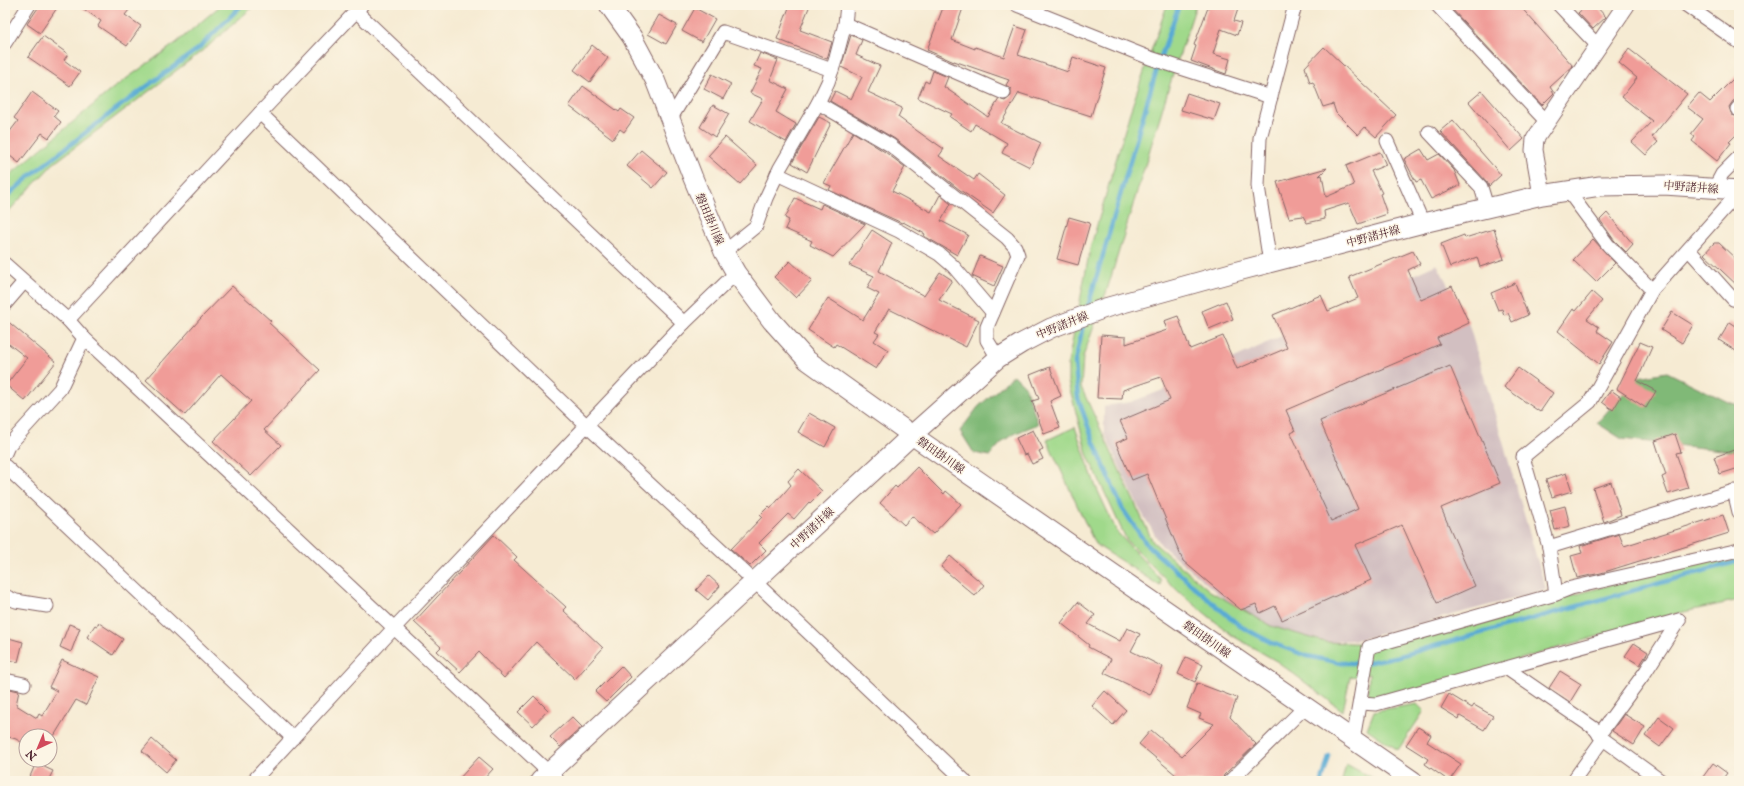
<svg xmlns="http://www.w3.org/2000/svg" width="1744" height="786" font-family="'IM FELL English','Noto Serif JP',serif">
  <style>
    .industrial { fill: #d2bfc1 }
    .green { fill: #a0d98b; stroke: #757c5b }
    .forest { fill: #80b977; stroke: #656c51 }
    .lines { fill: none; stroke-linecap: round; stroke-linejoin: round }
    .stream { stroke: #59aad4; stroke-width: 4.5 }
    .building { fill: #f09c98 }
    .minor-casing { stroke: #866666; stroke-width: 15 }
    .tertiary-casing { stroke: #866666; stroke-width: 19 }
    .secondary-casing { stroke: #866666; stroke-width: 21 }
    .minor { stroke: #fff; stroke-width: 13 }
    .tertiary { stroke: #fff; stroke-width: 17 }
    .secondary { stroke: #fff; stroke-width: 19 }
    .labels { text-anchor: middle; stroke-width: 3; stroke-linejoin: round; paint-order: stroke }
    .street-label { font-size: 11px; fill: #4a1f2b; stroke: #fcf5e5 }
  </style>
  <rect width="100%" height="100%" fill="#fcf5e5"/>
  <filter id="ink" filterUnits="userSpaceOnUse"><feTurbulence type="fractalNoise" baseFrequency=".025" numOctaves="2"/><feDisplacementMap in="SourceGraphic" scale="8" xChannelSelector="R" yChannelSelector="G"/><feConvolveMatrix kernelMatrix="1 2 1 2 8 2 1 2 1" color-interpolation-filters="sRGB"/></filter>
  <filter id="wash" filterUnits="userSpaceOnUse"><feTurbulence type="fractalNoise" baseFrequency=".012" numOctaves="4" result="noise"/><feDisplacementMap in="SourceGraphic" scale="16" xChannelSelector="R" yChannelSelector="G"/><feGaussianBlur stdDeviation="0.9" result="paint"/><feColorMatrix in="noise" values="0 0 0 0 0 0 0 0 0 0 0 0 0 0 0 0 0 1.4 0 .05"/><feComposite in="paint" operator="in"/></filter>
  <g filter="url(#wash)">
    <rect width="100%" height="100%" fill="#f6ebd3"/>
    <path class="industrial" d="M 1437,264 L 1469,325 L 1546,590 L 1361,639 L 1322,643 L 1274,632 L 1246,617 L 1161,545 L 1139,508 L 1104,433 L 1104,406 L 1131,402 L 1174,386 Z"/>
    <g class="green">
      <path d="M 221,5 L 255,5 L 206,48 L 53,164 L 5,215 L 5,179 L 112,89 L 176,43 Z"/>
      <path d="M 1167,5 L 1196,5 L 1169,87 L 1107,290 L 1083,357 L 1081,387 L 1153,542 L 1210,591 L 1271,626 L 1325,642 L 1378,644 L 1570,596 L 1739,550 L 1739,600 L 1670,615 L 1368,704 L 1369,674 L 1350,677 L 1343,711 L 1278,662 L 1233,636 L 1180,593 L 1127,541 L 1087,454 L 1068,382 L 1068,363 L 1090,249 L 1130,112 Z"/>
      <path d="M 1075,427 L 1096,487 L 1117,532 L 1161,580 L 1160,586 L 1095,544 L 1047,440 Z"/>
      <path d="M 1417,704 L 1424,711 L 1398,750 L 1367,729 L 1374,711 Z"/>
      <path d="M 1346,764 L 1378,781 L 1342,781 Z"/>
    </g>
    <g class="forest">
      <path d="M 1667,372 L 1728,402 L 1739,405 L 1739,452 L 1622,439 L 1597,423 L 1638,377 Z"/>
      <path d="M 1014,375 L 1025,386 L 1038,424 C 1014,434 1006,435 990,456 L 974,453 L 960,431 L 978,407 Z"/>
    </g>
    <g class="lines">
      <g class="stream">
        <path d="M 5,198 L 31,175 L 116,109 L 199,48 L 242,5"/>
        <path d="M 1087,310 L 1157,68 L 1179,5"/>
        <path d="M 1084,321 L 1075,362 L 1078,398 L 1093,440 L 1122,508 L 1147,545 L 1200,592 L 1240,626 L 1272,643 L 1307,656 L 1341,663 L 1365,663 L 1399,656 L 1739,561"/>
        <path d="M 1322,781 L 1329,756"/>
      </g>
    </g>
    <g id="blocks">
      <g class="building">
        <path d="M 40,5 L 59,5 L 40,33 L 27,24 Z"/>
        <path d="M 78,5 L 122,5 L 129,10 L 125,15 L 141,26 L 127,46 L 98,26 L 101,21 Z"/>
        <path d="M 790,5 L 810,5 L 800,30 L 832,42 L 827,59 L 777,39 Z"/>
        <path d="M 944,5 L 964,5 L 952,40 L 975,49 L 975,47 L 1004,57 L 1015,26 L 1027,30 L 1018,55 L 1068,72 L 1073,57 L 1106,68 L 1091,116 L 1019,93 L 1001,123 L 1041,143 L 1030,167 L 1002,153 L 1007,143 L 975,124 L 971,131 L 950,117 L 952,114 L 918,98 L 925,81 L 929,83 L 933,71 L 948,77 L 944,87 L 988,117 L 999,99 L 1005,101 L 1011,96 L 1011,89 L 1006,85 L 1009,80 L 954,61 L 954,62 L 927,50 Z"/>
        <path d="M 1209,5 L 1227,5 L 1238,9 L 1234,21 L 1241,23 L 1237,35 L 1221,29 L 1213,54 L 1230,59 L 1226,74 L 1191,61 L 1196,46 L 1194,45 Z"/>
        <path d="M 1448,5 L 1519,5 L 1573,66 L 1550,87 L 1554,93 L 1542,105 Z"/>
        <path d="M 1587,5 L 1595,5 L 1606,17 L 1593,29 L 1578,13 Z"/>
        <path d="M 695,8 L 715,19 L 702,42 L 682,31 Z"/>
        <path d="M 659,15 L 677,25 L 666,44 L 648,34 Z"/>
        <path d="M 851,35 L 862,40 L 856,55 L 880,66 L 868,92 L 902,108 L 898,117 L 934,143 L 934,142 L 944,149 L 939,156 L 974,180 L 978,174 L 1005,195 L 993,213 L 960,190 L 895,139 L 830,101 L 835,91 L 851,99 L 862,77 L 841,67 Z"/>
        <path d="M 43,36 L 68,54 L 64,60 L 80,72 L 70,86 L 28,57 Z"/>
        <path d="M 592,45 L 608,58 L 590,82 L 574,70 Z"/>
        <path d="M 1324,47 L 1396,115 L 1376,137 L 1365,127 L 1358,135 L 1336,113 L 1333,104 L 1323,107 L 1313,82 L 1310,83 L 1305,67 Z"/>
        <path d="M 1629,49 L 1687,94 L 1652,137 L 1658,142 L 1646,155 L 1632,142 L 1652,121 L 1622,97 L 1637,78 L 1619,63 Z"/>
        <path d="M 760,53 L 778,60 L 770,80 L 788,89 L 776,112 L 796,124 L 786,142 L 750,121 L 763,99 L 750,93 L 762,69 L 754,66 Z"/>
        <path d="M 1739,73 L 1739,99 L 1733,101 L 1729,107 L 1732,115 L 1739,117 L 1739,132 L 1729,142 L 1731,143 L 1717,161 L 1692,141 L 1695,137 L 1691,134 L 1703,119 L 1687,107 L 1699,93 L 1710,102 Z"/>
        <path d="M 712,74 L 731,84 L 723,99 L 704,89 Z"/>
        <path d="M 583,86 L 619,112 L 621,109 L 634,118 L 624,132 L 620,129 L 613,139 L 569,106 Z"/>
        <path d="M 1482,91 L 1524,139 L 1511,151 L 1469,102 Z"/>
        <path d="M 32,92 L 58,111 L 54,116 L 61,122 L 49,138 L 42,133 L 19,163 L 5,152 L 5,138 L 18,121 L 14,118 Z"/>
        <path d="M 1187,93 L 1220,104 L 1214,120 L 1181,110 Z"/>
        <path d="M 713,105 L 729,114 L 715,137 L 700,127 Z"/>
        <path d="M 819,117 L 831,123 L 807,172 L 792,163 Z"/>
        <path d="M 1453,120 L 1501,175 L 1489,186 L 1487,182 L 1440,131 Z"/>
        <path d="M 853,132 L 885,152 L 905,167 L 892,191 L 931,212 L 940,195 L 951,204 L 941,221 L 968,235 L 957,255 L 924,236 L 925,234 L 903,222 L 902,223 L 829,190 L 831,186 L 824,183 Z"/>
        <path d="M 725,137 L 757,165 L 740,184 L 708,156 Z"/>
        <path d="M 1421,149 L 1428,160 L 1439,154 L 1454,170 L 1460,185 L 1431,199 L 1421,180 L 1416,182 L 1404,159 Z"/>
        <path d="M 641,150 L 667,172 L 653,188 L 627,166 Z"/>
        <path d="M 1380,152 L 1386,165 L 1371,171 L 1382,193 L 1380,194 L 1387,214 L 1358,224 L 1349,203 L 1324,211 L 1325,219 L 1307,223 L 1303,216 L 1289,218 L 1277,182 L 1327,168 L 1319,176 L 1322,175 L 1326,197 L 1354,185 L 1346,166 Z"/>
        <path d="M 795,198 L 820,209 L 822,204 L 865,224 L 833,257 L 810,245 L 812,241 L 785,229 L 789,220 L 785,218 Z"/>
        <path d="M 1607,213 L 1633,244 L 1626,252 L 1614,240 L 1600,220 Z"/>
        <path d="M 1069,217 L 1090,223 L 1078,265 L 1057,259 Z"/>
        <path d="M 1494,229 L 1504,259 L 1480,267 L 1477,257 L 1450,267 L 1441,244 L 1464,235 L 1465,238 Z"/>
        <path d="M 872,230 L 892,243 L 879,271 L 924,296 L 940,272 L 952,280 L 939,300 L 979,320 L 966,347 L 889,309 L 875,332 L 879,334 L 874,341 L 888,350 L 876,369 L 836,344 L 834,347 L 808,330 L 828,298 L 863,320 L 879,294 L 867,288 L 874,276 L 849,265 Z"/>
        <path d="M 1593,239 L 1615,263 L 1596,282 L 1573,260 Z"/>
        <path d="M 1714,243 L 1719,243 L 1739,262 L 1739,287 L 1704,254 Z"/>
        <path d="M 1413,251 L 1420,264 L 1408,270 L 1421,300 L 1452,286 L 1469,323 L 1437,338 L 1440,344 L 1286,410 L 1295,431 L 1291,433 L 1331,521 L 1358,509 L 1320,421 L 1450,366 L 1500,483 L 1441,508 L 1475,586 L 1437,603 L 1402,525 L 1355,545 L 1371,580 L 1282,620 L 1275,606 L 1260,613 L 1256,604 L 1241,610 L 1183,561 L 1147,474 L 1132,480 L 1116,443 L 1128,438 L 1120,421 L 1170,400 L 1161,377 L 1123,390 L 1122,399 L 1097,398 L 1101,335 L 1126,337 L 1126,344 L 1167,330 L 1164,321 L 1178,316 L 1190,349 L 1223,336 L 1237,369 L 1287,348 L 1273,315 L 1321,295 L 1328,311 L 1358,298 L 1349,277 Z"/>
        <path d="M 980,256 L 1003,266 L 994,286 L 972,276 Z"/>
        <path d="M 790,261 L 812,281 L 796,298 L 774,277 Z"/>
        <path d="M 1515,283 L 1528,315 L 1512,322 L 1508,313 L 1504,315 L 1502,309 L 1498,310 L 1491,293 Z"/>
        <path d="M 232,286 L 271,321 L 269,323 L 320,370 L 264,430 L 281,445 L 251,476 L 213,441 L 251,401 L 221,374 L 185,415 L 146,380 L 201,318 Z"/>
        <path d="M 1592,292 L 1602,301 L 1587,319 L 1599,327 L 1597,331 L 1613,342 L 1599,364 L 1558,331 L 1573,309 L 1576,311 Z"/>
        <path d="M 1226,301 L 1233,319 L 1209,329 L 1202,311 Z"/>
        <path d="M 1672,312 L 1693,325 L 1682,343 L 1661,330 Z"/>
        <path d="M 5,319 L 56,362 L 25,401 L 6,385 L 27,358 L 5,341 Z"/>
        <path d="M 1730,322 L 1739,328 L 1739,353 L 1719,340 Z"/>
        <path d="M 1640,342 L 1652,347 L 1637,381 L 1656,391 L 1646,408 L 1617,389 Z"/>
        <path d="M 1050,367 L 1061,396 L 1050,401 L 1060,428 L 1044,434 L 1032,401 L 1039,399 L 1030,375 Z"/>
        <path d="M 1518,368 L 1553,393 L 1540,412 L 1504,387 Z"/>
        <path d="M 1611,390 L 1621,397 L 1613,410 L 1602,402 Z"/>
        <path d="M 809,413 L 835,428 L 825,447 L 798,432 Z"/>
        <path d="M 1033,430 L 1043,449 L 1039,451 L 1043,459 L 1032,464 L 1027,454 L 1024,455 L 1016,438 Z"/>
        <path d="M 1675,434 L 1681,452 L 1676,453 L 1688,488 L 1668,494 L 1662,477 L 1666,475 L 1655,441 Z"/>
        <path d="M 1734,450 L 1739,468 L 1720,474 L 1714,457 Z"/>
        <path d="M 917,467 L 944,494 L 946,491 L 961,504 L 933,534 L 912,516 L 904,525 L 880,503 L 895,486 L 897,488 Z"/>
        <path d="M 799,469 L 822,491 L 810,503 L 809,502 L 794,519 L 788,514 L 759,543 L 766,550 L 750,566 L 731,549 L 762,517 L 760,515 L 769,506 L 771,508 L 791,485 L 788,481 Z"/>
        <path d="M 1566,473 L 1572,491 L 1552,497 L 1546,480 Z"/>
        <path d="M 1611,482 L 1621,515 L 1604,522 L 1593,488 Z"/>
        <path d="M 1565,506 L 1570,526 L 1555,530 L 1550,510 Z"/>
        <path d="M 1723,515 L 1729,533 L 1601,573 L 1577,578 L 1571,556 L 1582,553 L 1580,546 L 1619,534 L 1624,546 Z"/>
        <path d="M 494,535 L 517,557 L 514,560 L 566,607 L 563,610 L 603,648 L 575,679 L 536,642 L 504,678 L 479,652 L 460,672 L 437,651 L 441,647 L 414,622 Z"/>
        <path d="M 950,556 L 984,585 L 975,596 L 941,567 Z"/>
        <path d="M 709,576 L 720,586 L 708,600 L 696,590 Z"/>
        <path d="M 1078,602 L 1095,615 L 1088,624 L 1120,641 L 1127,628 L 1140,634 L 1131,651 L 1163,667 L 1150,695 L 1104,673 L 1111,659 L 1088,647 L 1089,645 L 1061,623 Z"/>
        <path d="M 99,623 L 123,639 L 113,655 L 87,637 L 95,625 L 97,626 Z"/>
        <path d="M 69,624 L 80,628 L 71,652 L 60,647 Z"/>
        <path d="M 5,637 L 23,642 L 18,662 L 5,659 Z"/>
        <path d="M 1634,643 L 1648,652 L 1640,665 L 1625,656 Z"/>
        <path d="M 1186,657 L 1203,665 L 1195,682 L 1178,674 Z"/>
        <path d="M 62,660 L 99,677 L 86,705 L 76,700 L 54,736 L 26,736 L 26,745 L 16,739 L 5,736 L 5,688 L 19,691 L 16,705 L 37,718 L 39,714 L 42,716 L 57,691 L 49,687 Z"/>
        <path d="M 621,666 L 631,677 L 606,702 L 595,692 Z"/>
        <path d="M 1560,671 L 1581,684 L 1570,702 L 1549,688 Z"/>
        <path d="M 1197,683 L 1237,698 L 1230,717 L 1256,744 L 1224,775 L 1222,781 L 1171,781 L 1176,775 L 1139,744 L 1151,730 L 1182,756 L 1214,724 L 1199,718 L 1201,714 L 1187,708 Z"/>
        <path d="M 1105,691 L 1126,710 L 1113,725 L 1092,706 Z"/>
        <path d="M 1449,694 L 1472,708 L 1474,705 L 1493,716 L 1484,730 L 1460,716 L 1459,719 L 1441,708 Z"/>
        <path d="M 534,696 L 548,710 L 533,726 L 518,712 Z"/>
        <path d="M 1624,714 L 1645,727 L 1634,745 L 1612,731 Z"/>
        <path d="M 572,717 L 582,727 L 560,747 L 550,737 Z"/>
        <path d="M 1659,717 L 1674,728 L 1660,747 L 1645,736 Z"/>
        <path d="M 1418,727 L 1431,735 L 1427,742 L 1461,764 L 1449,781 L 1425,764 L 1428,759 L 1406,745 Z"/>
        <path d="M 152,739 L 176,760 L 166,772 L 142,751 Z"/>
        <path d="M 479,757 L 493,769 L 482,781 L 457,781 Z"/>
        <path d="M 1713,763 L 1727,773 L 1721,781 L 1700,781 Z"/>
        <path d="M 35,765 L 40,765 L 53,771 L 48,781 L 28,781 Z"/>
      </g>
    </g>
  </g>
  <g filter="url(#ink)">
    <use href="#blocks" fill-opacity="0" stroke="#866666" stroke-width="1"/>
    <g class="lines">
      <g class="minor-casing">
        <g id="minor">
          <path d="M 1017,5 L 1150,58 L 1271,97"/>
          <path d="M 1437,5 L 1546,121"/>
          <path d="M 1559,5 L 1598,46"/>
          <path d="M 1686,5 L 1739,42"/>
          <path d="M 356,11 L 684,323"/>
          <path d="M 845,24 L 1004,93"/>
          <path d="M 5,43 L 29,5"/>
          <path d="M 818,103 L 890,145 L 1007,238 L 1015,247 L 1018,255 L 987,327 L 987,340 L 998,358"/>
          <path d="M 1737,109 L 1739,107"/>
          <path d="M 260,113 L 587,426 L 754,581 L 965,781"/>
          <path d="M 671,118 L 723,32 L 832,70"/>
          <path d="M 1429,132 L 1481,187 L 1487,207"/>
          <path d="M 1387,141 L 1423,223"/>
          <path d="M 777,174 L 899,231 L 939,254 L 953,266 L 993,313"/>
          <path d="M 1714,189 L 1722,174 L 1739,157"/>
          <path d="M 1568,191 L 1608,245 L 1652,290"/>
          <path d="M 1689,250 L 1733,299 L 1739,296"/>
          <path d="M 724,252 L 756,226 L 766,198 L 780,168 L 818,103 L 828,82 L 836,58 L 845,24 L 847,5"/>
          <path d="M 1270,263 L 1258,186 L 1260,138 L 1295,5"/>
          <path d="M 5,264 L 68,320 L 84,338 L 558,781"/>
          <path d="M 5,304 L 24,282"/>
          <path d="M 68,320 L 260,113 L 361,6"/>
          <path d="M 5,453 L 8,446 L 60,389 L 84,338"/>
          <path d="M 5,466 L 293,738"/>
          <path d="M 1549,547 L 1734,491 L 1739,512"/>
          <path d="M 1556,594 L 1571,588 L 1739,550"/>
          <path d="M 5,596 L 16,601 L 47,606"/>
          <path d="M 1506,668 L 1595,729 L 1603,739"/>
          <path d="M 5,680 L 24,684"/>
          <path d="M 1361,703 L 1376,704 L 1679,620"/>
          <path d="M 1599,735 L 1646,671 L 1679,620"/>
          <path d="M 1353,740 L 1369,647 L 1556,594 L 1549,547 L 1523,457 L 1590,402 L 1652,290 L 1739,192"/>
          <path d="M 253,781 L 395,627 L 684,323 L 736,273"/>
          <path d="M 1230,781 L 1305,707"/>
          <path d="M 1573,781 L 1603,739 L 1661,781"/>
        </g>
      </g>
      <g class="tertiary-casing">
        <path id="tertiary" d="M 1542,195 L 1534,150 L 1535,139 L 1626,5"/>
      </g>
      <g class="secondary-casing">
        <g id="secondary">
          <path d="M 609,5 L 632,37 L 655,80 L 693,178 L 724,252 L 736,273 L 772,321 L 807,360 L 912,435 L 1413,781"/>
          <path d="M 540,781 L 912,435 L 998,358 L 1022,343 L 1051,328 L 1105,308 L 1238,271 L 1423,223 L 1542,195 L 1600,186 L 1664,185 L 1739,190"/>
        </g>
      </g>
      <use href="#minor" class="minor"/>
      <use href="#tertiary" class="tertiary"/>
      <use href="#secondary" class="secondary"/>
    </g>
  </g>
  <g class="labels">
    <g class="street-label">
      <text transform="translate(1691 187) rotate(4)" y="4">中野諸井線</text>
      <text transform="translate(710 219) rotate(67)" y="4">磐田掛川線</text>
      <text transform="translate(1373 236) rotate(-15)" y="4">中野諸井線</text>
      <text transform="translate(1062 325) rotate(-22)" y="4">中野諸井線</text>
      <text transform="translate(941 455) rotate(35)" y="4">磐田掛川線</text>
      <text transform="translate(812 528) rotate(-43)" y="4">中野諸井線</text>
      <text transform="translate(1207 639) rotate(35)" y="4">磐田掛川線</text>
    </g>
  </g>
  <rect width="1744" height="786" fill="none" stroke="#fcf5e5" stroke-width="20"/>
  <g transform="translate(38 748) rotate(224)"><circle r="19" fill="#fcf5e5" stroke="#b59f9b"/>
  <path d="M0-3L7 15L0 10L-7 15Z" fill="#d1495b"/>
  <text y="-6" font-size="11" font-weight="bold" text-anchor="middle" fill="#4a1f2b">N</text>
  </g>
</svg>
